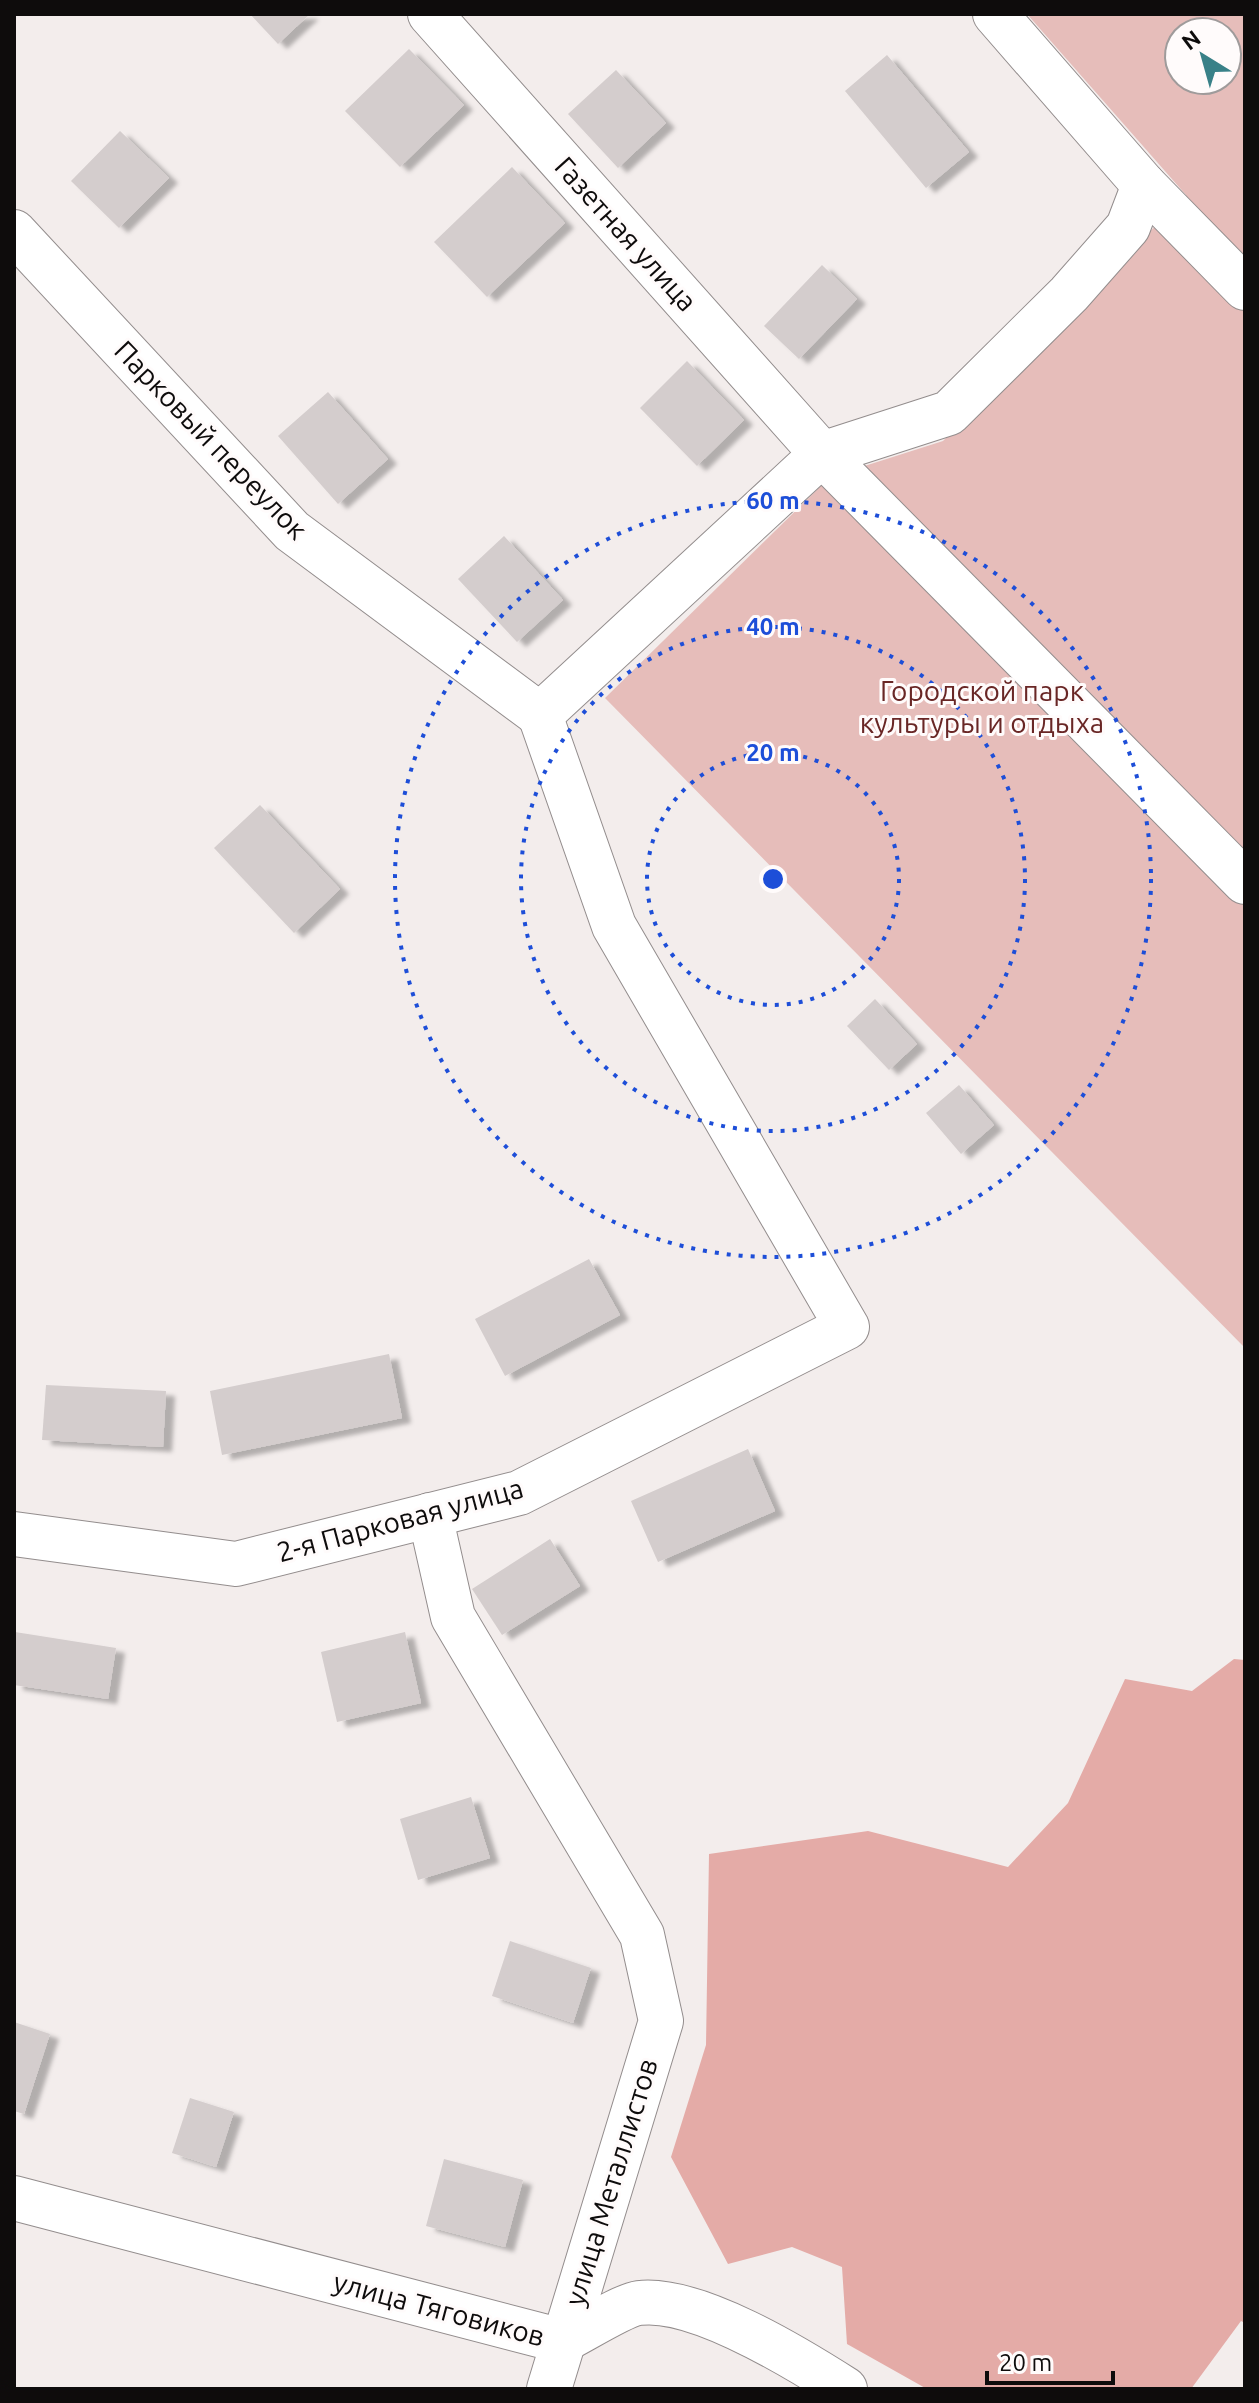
<svg xmlns="http://www.w3.org/2000/svg" width="1259" height="2403" font-family="Ubuntu,sans-serif">
  <style>
    .green { fill: #e6bdba; fill-rule: evenodd }
    .forest { fill: #e4aba7 }
    .building { fill: #d4cdcd; filter: url(#shadow) }
    .lines { fill: none; stroke-linecap: round; stroke-linejoin: round }
    .minor-casing { stroke: #938d8d; stroke-width: 46 }
    .minor { stroke: #fff; stroke-width: 44 }
    .ring { fill: none; stroke: #1d4ed8; stroke-width: 4; stroke-dasharray: 4 8 }
    .labels { text-anchor: middle; stroke-width: 6; stroke-linejoin: round; paint-order: stroke }
    .street-label { font-size: 28px; fill: #0e0c0c; stroke: #fffbfb }
    .park-label { font-size: 28px; fill: #692625; stroke: #fffbfb }
    .centre { fill: #1d4ed8; stroke: #fffbfb; stroke-width: 4 }
    .ring-label { font-size: 24px; text-anchor: middle; font-weight: bold; fill: #1d4ed8; stroke: #fffbfb; stroke-width: 6; stroke-linejoin: round; paint-order: stroke }
  </style>
  <defs>
    <filter id="shadow"><feDropShadow dx="9" dy="5" stdDeviation="2" flood-color="#0004"/></filter>
  </defs>
  <rect width="100%" height="100%" fill="#f3edec"/>
  <path class="green" d="M 1027,14 L 1245,14 L 1245,1348 L 605,698 L 830,477 L 943,441 L 1186,195 ZM 1179,32 L 1227,32 L 1227,80 L 1179,80 Z"/>
  <path class="forest" d="M 1234,1659 L 1245,1660 L 1245,2323 L 1241,2321 L 1191,2389 L 927,2389 L 847,2344 L 842,2267 L 792,2247 L 728,2264 L 671,2157 L 706,2045 L 709,1854 L 868,1831 L 1008,1867 L 1068,1803 L 1125,1679 L 1192,1691 Z"/>
  <g class="building">
    <path d="M 250,14 L 310,14 L 278,44 Z"/>
    <path d="M 409,49 L 464,105 L 400,167 L 345,111 Z"/>
    <path d="M 887,55 L 969,152 L 926,188 L 845,91 Z"/>
    <path d="M 616,70 L 666,123 L 618,168 L 568,114 Z"/>
    <path d="M 120,131 L 169,178 L 119,228 L 71,181 Z"/>
    <path d="M 512,167 L 565,223 L 487,297 L 434,242 Z"/>
    <path d="M 822,265 L 857,299 L 799,359 L 764,326 Z"/>
    <path d="M 687,361 L 744,420 L 697,466 L 640,408 Z"/>
    <path d="M 328,392 L 388,459 L 338,504 L 278,436 Z"/>
    <path d="M 504,536 L 563,600 L 517,642 L 458,579 Z"/>
    <path d="M 260,805 L 340,889 L 294,933 L 214,848 Z"/>
    <path d="M 875,999 L 917,1044 L 889,1070 L 847,1026 Z"/>
    <path d="M 959,1085 L 994,1125 L 961,1154 L 926,1113 Z"/>
    <path d="M 589,1259 L 620,1315 L 505,1376 L 475,1319 Z"/>
    <path d="M 389,1354 L 402,1418 L 222,1455 L 210,1391 Z"/>
    <path d="M 46,1385 L 166,1391 L 163,1447 L 42,1440 Z"/>
    <path d="M 748,1449 L 775,1511 L 658,1562 L 631,1501 Z"/>
    <path d="M 550,1539 L 580,1586 L 502,1635 L 472,1589 Z"/>
    <path d="M 15,1632 L 116,1648 L 108,1699 L 14,1685 Z"/>
    <path d="M 405,1632 L 421,1703 L 337,1722 L 321,1652 Z"/>
    <path d="M 471,1797 L 490,1858 L 418,1880 L 400,1819 Z"/>
    <path d="M 510,1941 L 591,1968 L 573,2023 L 492,1996 Z"/>
    <path d="M 14,2022 L 50,2034 L 24,2114 L 14,2111 Z"/>
    <path d="M 190,2098 L 234,2112 L 216,2167 L 172,2153 Z"/>
    <path d="M 444,2159 L 523,2180 L 505,2247 L 426,2226 Z"/>
  </g>
  <g class="lines">
    <g class="minor-casing">
      <g id="minor">
        <path d="M 430,14 L 822,454 L 1245,882"/>
        <path d="M 995,14 L 1144,185 L 1245,288"/>
        <path d="M 14,232 L 292,531 L 540,715"/>
        <path d="M 540,715 L 822,454 L 949,413 L 1069,294 L 1128,227 L 1144,185"/>
        <path d="M 430,1515 L 453,1617 L 642,1935 L 661,2021 L 549,2389"/>
        <path d="M 14,1534 L 236,1564 L 519,1493 L 847,1327 L 614,926 L 540,715"/>
        <path d="M 14,2198 L 562,2341 C 579,2333 623,2305 639,2303 C 696,2296 798,2359 845,2389"/>
      </g>
    </g>
    <use href="#minor" class="minor"/>
  </g>
  <g class="ring">
    <circle cx="773" cy="879" r="126"/>
    <circle cx="773" cy="879" r="252"/>
    <circle cx="773" cy="879" r="378"/>
  </g>
  <g class="labels">
    <g class="street-label">
      <text transform="translate(626 234) rotate(48)" y="10">Газетная улица</text>
      <text transform="translate(211 440) rotate(46)" y="10">Парковый переулок</text>
      <text transform="translate(400 1520) rotate(-15)" y="10">2-я Парковая улица</text>
      <text transform="translate(611 2182) rotate(-73)" y="10">улица Металлистов</text>
      <text transform="translate(439 2309) rotate(15)" y="10">улица Тяговиков</text>
    </g>
    <g class="park-label">
      <text x="982" y="701">Городской парк<tspan x="982" dy="32">культуры и отдыха</tspan></text>
    </g>
  </g>
  <circle cx="773" cy="879" r="12" class="centre"/>
  <g class="ring-label">
    <text x="773" y="509">60 m</text>
    <text x="773" y="635">40 m</text>
    <text x="773" y="761">20 m</text>
  </g>
  <rect width="1259" height="2403" fill="none" stroke="#0e0c0c" stroke-width="32"/>
  <g transform="translate(1203 56) rotate(323)"><circle r="38" fill="#fffbfb" stroke="#9f9b9b" stroke-width="2"/>
  <path d="M0-6L14 30L0 20L-14 30Z" fill="#398188"/>
  <text y="-12" font-size="22" font-weight="bold" text-anchor="middle" fill="#0e0c0c">N</text>
  </g>
  <path d="M987 2371v12h126v-12" fill="none" stroke="#0e0c0c" stroke-width="4"/>
  <text x="999" y="2371" font-size="24" fill="#0e0c0c" stroke="#fffbfb" stroke-width="6" paint-order="stroke">20 m</text>
</svg>
